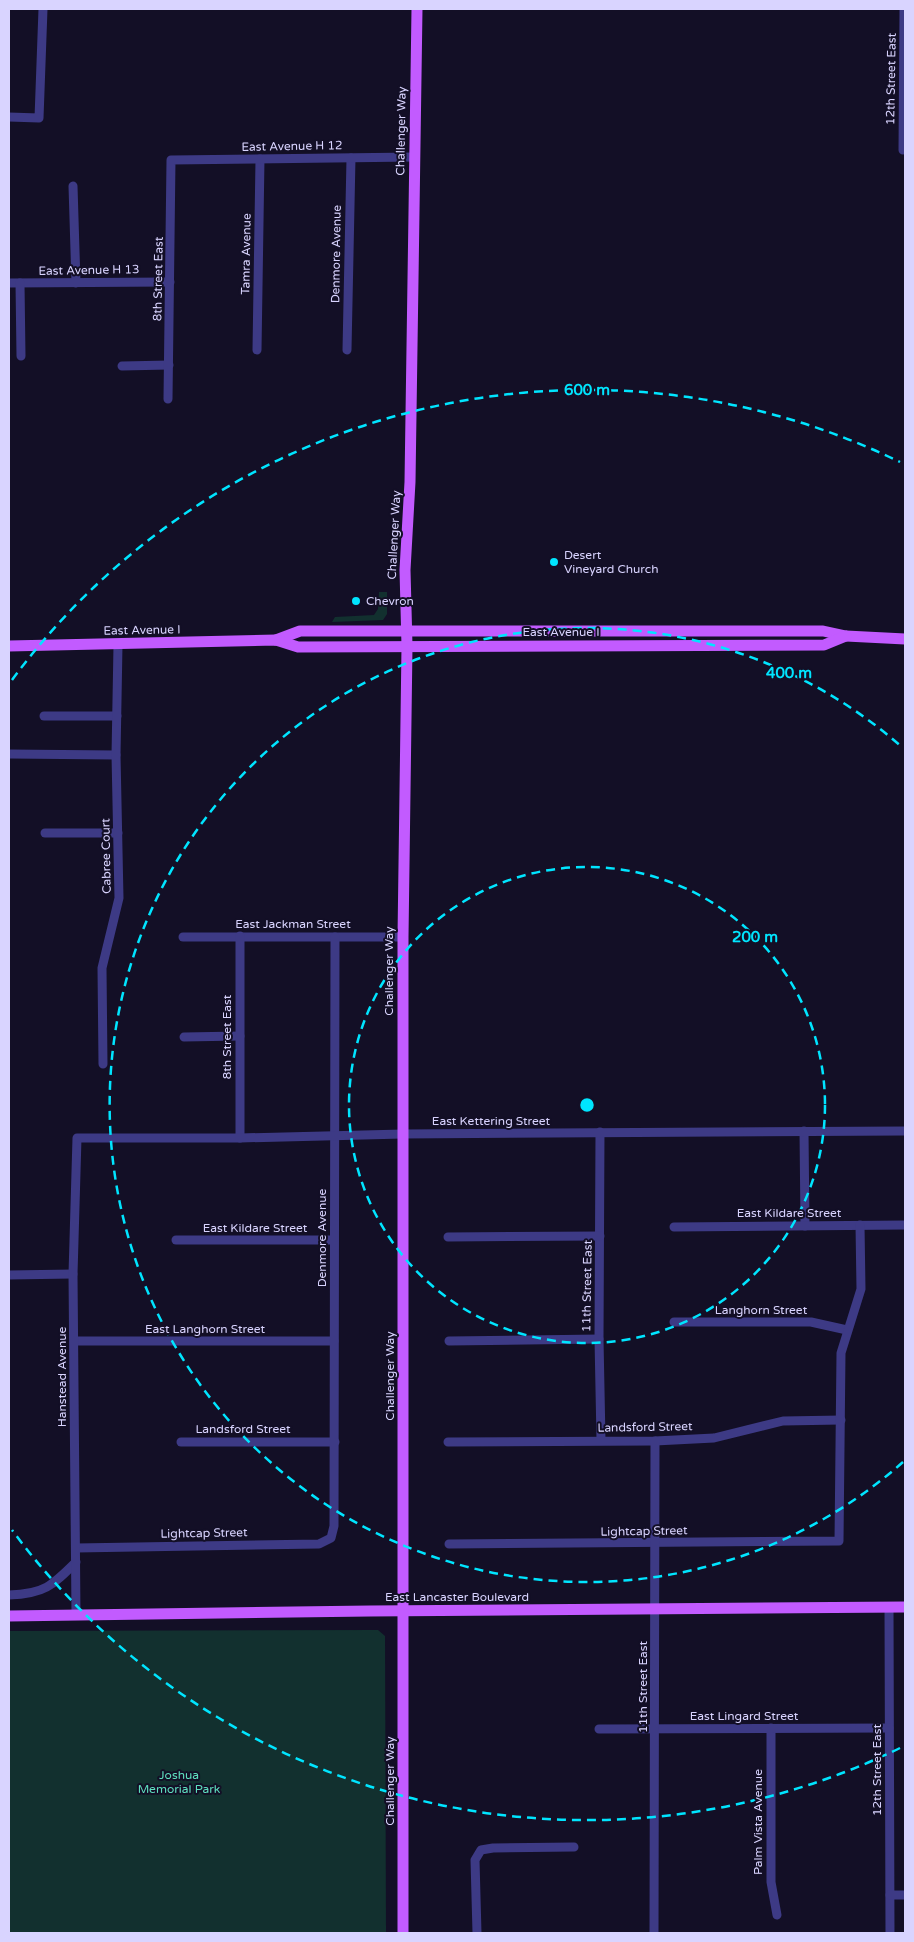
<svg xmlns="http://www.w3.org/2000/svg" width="914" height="1942" font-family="'Varela Round',sans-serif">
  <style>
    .green { fill: #12302f }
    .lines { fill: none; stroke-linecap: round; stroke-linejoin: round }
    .minor { stroke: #3d3a85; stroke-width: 9 }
    .major { stroke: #c25bff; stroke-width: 11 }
    .ring { fill: none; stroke: #00e5ff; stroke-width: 2.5; stroke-dasharray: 9 6 }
    .poi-dot { fill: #00e5ff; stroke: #130f26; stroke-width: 2 }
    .labels { text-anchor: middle; stroke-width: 4; stroke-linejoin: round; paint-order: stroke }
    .street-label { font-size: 12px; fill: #d9d4ff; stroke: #130f26 }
    .poi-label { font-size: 12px; fill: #d9d4ff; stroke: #130f26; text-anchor: start }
    .park-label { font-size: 12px; fill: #5fe0c0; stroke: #130f26 }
    .centre { fill: #00e5ff; stroke: #130f26; stroke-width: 2.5 }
    .ring-label { font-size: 15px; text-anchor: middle; font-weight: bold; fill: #00e5ff; stroke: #130f26; stroke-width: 4; stroke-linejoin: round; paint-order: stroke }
  </style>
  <rect width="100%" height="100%" fill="#130f26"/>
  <g class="green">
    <path d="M 379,592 L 387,592 L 387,614 L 383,620 L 332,622 L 335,617 L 374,615 L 378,609 Z"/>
    <path d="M 378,1630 L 385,1636 L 386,1933 L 9,1933 L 9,1631 Z"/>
  </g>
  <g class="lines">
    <g class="minor">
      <path d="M 9,117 L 39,118 L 43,9"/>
      <path d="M 903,150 L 904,9"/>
      <path d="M 73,186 L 76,283"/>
      <path d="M 9,283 L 170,282"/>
      <path d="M 20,283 L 21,356"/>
      <path d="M 257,350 L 260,159"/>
      <path d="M 347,350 L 351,158"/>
      <path d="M 122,366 L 169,365"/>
      <path d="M 168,399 L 171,160 L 414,157"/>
      <path d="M 44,716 L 117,716"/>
      <path d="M 9,754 L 116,755"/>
      <path d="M 45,833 L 118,833"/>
      <path d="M 183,937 L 403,937"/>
      <path d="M 184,1037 L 240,1036"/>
      <path d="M 103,1064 L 102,968 L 119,898 L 116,755 L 118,645"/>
      <path d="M 804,1131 L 805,1226"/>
      <path d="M 600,1132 L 599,1339 L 601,1440"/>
      <path d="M 240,1138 L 240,936"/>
      <path d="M 674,1227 L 905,1225"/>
      <path d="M 448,1237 L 600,1236"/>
      <path d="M 176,1240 L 334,1240"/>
      <path d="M 9,1275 L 73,1274"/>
      <path d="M 674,1322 L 811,1322 L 847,1330"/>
      <path d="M 75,1341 L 334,1341"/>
      <path d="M 449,1341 L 599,1339"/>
      <path d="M 181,1442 L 335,1442"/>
      <path d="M 448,1442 L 655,1441 L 714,1438 L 783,1421 L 841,1420"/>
      <path d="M 449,1544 L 839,1541 L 841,1353 L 861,1289 L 860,1225"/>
      <path d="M 76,1548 L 319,1544 L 331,1538 L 334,1526 L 335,937"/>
      <path d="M 9,1595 C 44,1594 52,1586 76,1562"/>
      <path d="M 889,1608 L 890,1933"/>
      <path d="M 76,1615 L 73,1274 L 77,1138 L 240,1138 L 403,1134 L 905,1131"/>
      <path d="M 771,1728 L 771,1882 L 777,1915"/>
      <path d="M 599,1729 L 889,1728"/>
      <path d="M 890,1895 L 905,1895"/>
      <path d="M 477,1933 L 475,1860 L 481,1850 L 493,1848 L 574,1847"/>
      <path d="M 654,1933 L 655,1441"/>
    </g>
    <g class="major">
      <path d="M 276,640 L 300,631 L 823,631 L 846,636 L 905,639"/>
      <path d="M 9,646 L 276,640 L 298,647 L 824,645 L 846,636"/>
      <path d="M 9,1616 L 370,1611 L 905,1607"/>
      <path d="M 403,1933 L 403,937 L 407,646 L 405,570 L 410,482 L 417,9"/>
    </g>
  </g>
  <g class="ring">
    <circle cx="587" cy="1105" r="238"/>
    <path d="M903 1462A477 477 0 1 1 903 748"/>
    <path d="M900 1748A715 715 0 0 1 12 1530M12 680A715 715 0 0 1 900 462"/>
  </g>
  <g class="poi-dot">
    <circle cx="554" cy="562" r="5"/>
    <circle cx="356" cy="601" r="5"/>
  </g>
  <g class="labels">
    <g class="street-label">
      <text transform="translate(891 79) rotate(-89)" y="4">12th Street East</text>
      <text transform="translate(401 131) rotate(-89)" y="4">Challenger Way</text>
      <text transform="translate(292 146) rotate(-1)" y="4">East Avenue H 12</text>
      <text transform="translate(246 254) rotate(-89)" y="4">Tamra Avenue</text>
      <text transform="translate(336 254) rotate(-89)" y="4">Denmore Avenue</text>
      <text transform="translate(89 270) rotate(-1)" y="4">East Avenue H 13</text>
      <text transform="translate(158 279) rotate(-89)" y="4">8th Street East</text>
      <text transform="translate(394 535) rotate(-87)" y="4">Challenger Way</text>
      <text transform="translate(142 630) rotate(-1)" y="4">East Avenue I</text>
      <text x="561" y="636">East Avenue I</text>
      <text transform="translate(106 856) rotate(-91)" y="4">Cabree Court</text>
      <text x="293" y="928">East Jackman Street</text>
      <text transform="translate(389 971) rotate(-90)" y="4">Challenger Way</text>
      <text transform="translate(227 1037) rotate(-90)" y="4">8th Street East</text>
      <text x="491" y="1125">East Kettering Street</text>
      <text x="789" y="1217">East Kildare Street</text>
      <text x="255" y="1232">East Kildare Street</text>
      <text transform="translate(322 1238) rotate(-90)" y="4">Denmore Avenue</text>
      <text transform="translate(587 1286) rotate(-89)" y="4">11th Street East</text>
      <text x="761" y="1314">Langhorn Street</text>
      <text x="205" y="1333">East Langhorn Street</text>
      <text transform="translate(390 1376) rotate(-90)" y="4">Challenger Way</text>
      <text transform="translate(62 1377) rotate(-90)" y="4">Hanstead Avenue</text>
      <text transform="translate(645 1427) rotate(-1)" y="4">Landsford Street</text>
      <text x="243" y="1433">Landsford Street</text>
      <text transform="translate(644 1531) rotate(-1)" y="4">Lightcap Street</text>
      <text transform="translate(204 1533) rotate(-1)" y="4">Lightcap Street</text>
      <text x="457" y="1601">East Lancaster Boulevard</text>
      <text transform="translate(643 1687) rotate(-90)" y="4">11th Street East</text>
      <text x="744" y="1720">East Lingard Street</text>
      <text transform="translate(877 1770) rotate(-90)" y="4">12th Street East</text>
      <text transform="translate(390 1781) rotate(-90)" y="4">Challenger Way</text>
      <text transform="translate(758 1822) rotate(-90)" y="4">Palm Vista Avenue</text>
    </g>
    <g class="poi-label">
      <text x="564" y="559">Desert<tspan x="564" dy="14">Vineyard Church</tspan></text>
      <text x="366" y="605">Chevron</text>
    </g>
    <g class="park-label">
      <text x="179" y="1779">Joshua<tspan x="179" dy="14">Memorial Park</tspan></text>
    </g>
  </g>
  <circle cx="587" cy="1105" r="8" class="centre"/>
  <g class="ring-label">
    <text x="587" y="395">600 m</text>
    <text x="789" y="678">400 m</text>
    <text x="755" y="942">200 m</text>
  </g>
  <rect width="914" height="1942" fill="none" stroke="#d9d4ff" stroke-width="20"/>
</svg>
